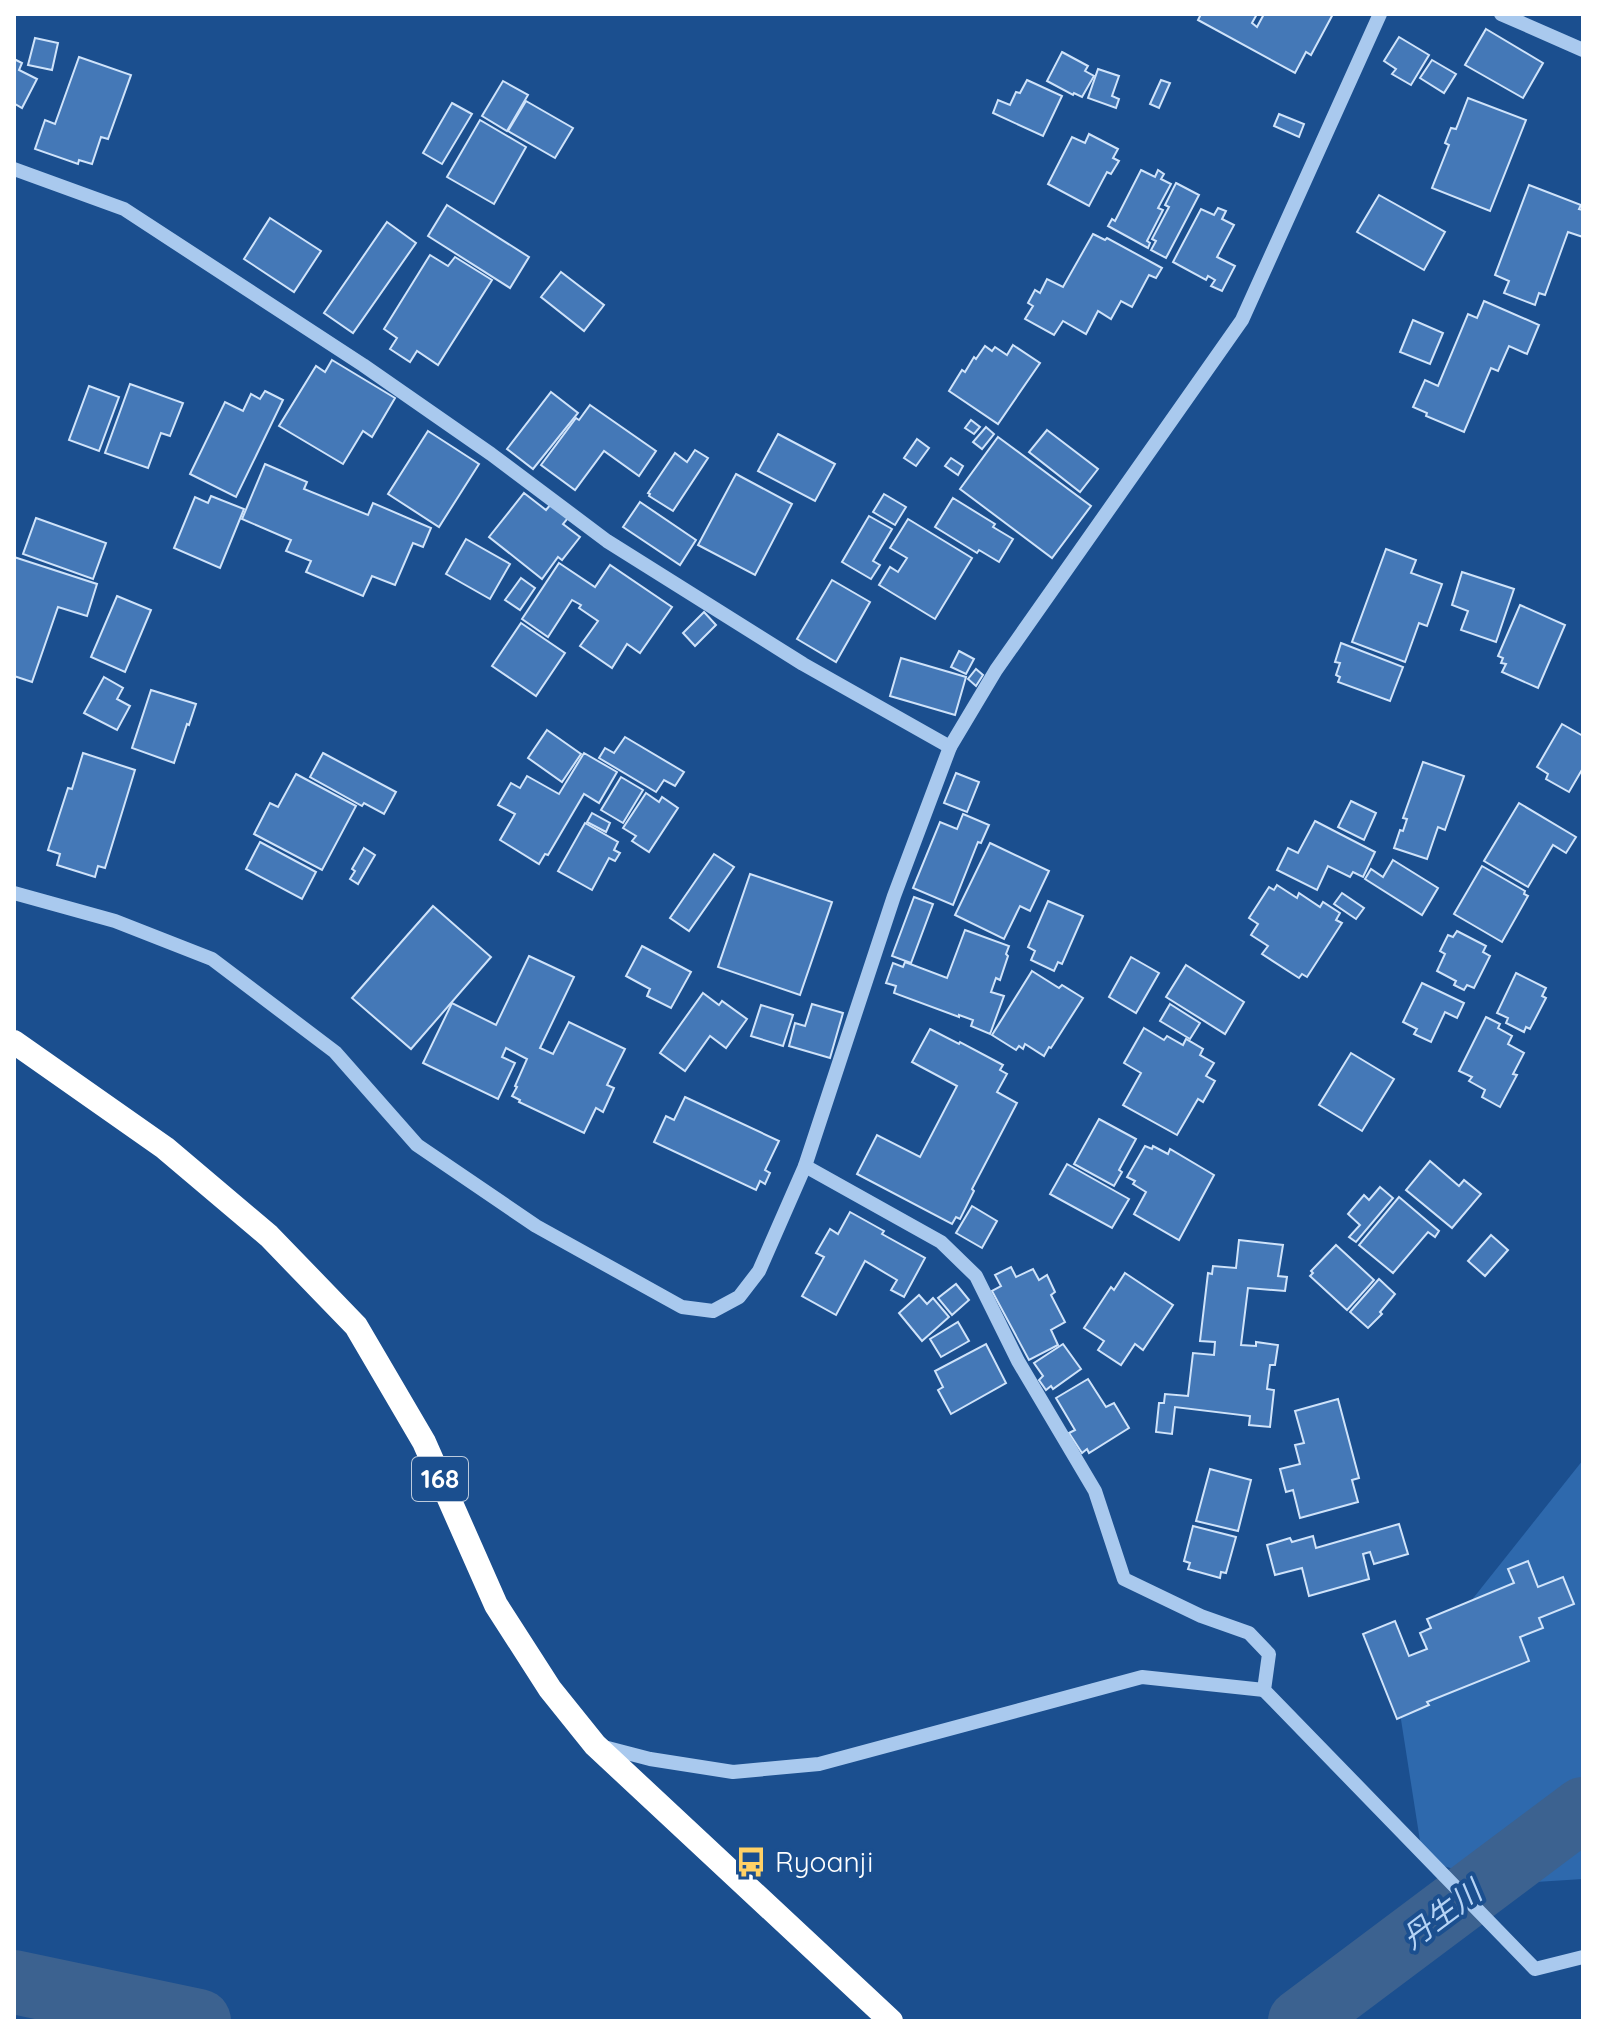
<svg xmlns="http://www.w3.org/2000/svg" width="1597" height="2035" font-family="Quicksand,'Noto Sans JP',sans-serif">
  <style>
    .green { fill: #2e69ad }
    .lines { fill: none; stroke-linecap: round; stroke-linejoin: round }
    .river { stroke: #3c6290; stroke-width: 64 }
    .building { fill: #4478b7; stroke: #cfe3fa; stroke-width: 2 }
    .minor { stroke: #a9c9ee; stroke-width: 14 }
    .highway { stroke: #fff; stroke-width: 24 }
    .labels { text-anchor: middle; stroke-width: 8; stroke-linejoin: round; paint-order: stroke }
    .shield { fill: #1b4f8f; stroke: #bbcadd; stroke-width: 2 }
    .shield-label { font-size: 26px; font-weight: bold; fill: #fff }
    .poi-label { font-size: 28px; fill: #fff; stroke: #1b4f8f; text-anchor: start }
    .water-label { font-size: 30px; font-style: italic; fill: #b5d3f5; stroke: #1b4f8f }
  </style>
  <rect width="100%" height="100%" fill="#1b4f8f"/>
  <path class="green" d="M 1583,1460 L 1583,1879 L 1505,1884 L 1423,1860 L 1397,1694 Z"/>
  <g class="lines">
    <g class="river">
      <path d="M 14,1982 L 199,2021"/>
      <path d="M 1300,2021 L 1583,1809"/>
    </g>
  </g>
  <g class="building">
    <path d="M 1201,14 L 1257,14 L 1252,23 L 1257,27 L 1264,14 L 1333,14 L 1311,55 L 1306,52 L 1295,73 L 1198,20 Z"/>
    <path d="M 1486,29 L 1543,63 L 1523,98 L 1465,65 Z"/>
    <path d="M 1399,37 L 1429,55 L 1411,85 L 1392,74 L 1396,69 L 1384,61 Z"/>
    <path d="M 35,38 L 58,43 L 52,70 L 28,65 Z"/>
    <path d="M 1062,52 L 1088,66 L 1085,71 L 1094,76 L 1082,97 L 1074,93 L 1073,95 L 1047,81 Z"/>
    <path d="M 79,57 L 131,75 L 108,139 L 101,137 L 92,164 L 79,160 L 78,164 L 35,149 L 45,120 L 55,124 Z"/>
    <path d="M 14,59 L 22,63 L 19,70 L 37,79 L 22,108 L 15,104 L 14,107 Z"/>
    <path d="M 1432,60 L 1456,74 L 1444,93 L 1420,78 Z"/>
    <path d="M 1098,69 L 1119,76 L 1112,96 L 1119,99 L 1116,108 L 1088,98 Z"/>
    <path d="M 1027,80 L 1062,96 L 1043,136 L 993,113 L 998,100 L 1010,105 L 1016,92 L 1020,93 Z"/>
    <path d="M 1161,80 L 1170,83 L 1159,108 L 1150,104 Z"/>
    <path d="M 503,81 L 528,95 L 507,131 L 482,116 Z"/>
    <path d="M 1468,98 L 1526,120 L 1490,211 L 1432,188 L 1449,145 L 1445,143 L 1451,128 L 1456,129 Z"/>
    <path d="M 526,101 L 573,128 L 555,158 L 508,131 Z"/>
    <path d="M 452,103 L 472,114 L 442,164 L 423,153 Z"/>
    <path d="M 1279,114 L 1304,124 L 1299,137 L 1274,126 Z"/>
    <path d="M 480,120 L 526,147 L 494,204 L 447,177 Z"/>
    <path d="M 1089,134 L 1118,149 L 1113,158 L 1119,161 L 1111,174 L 1107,172 L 1089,206 L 1048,184 L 1072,137 L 1085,143 Z"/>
    <path d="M 1141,170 L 1155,177 L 1158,170 L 1164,174 L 1161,179 L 1171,184 L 1158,208 L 1163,210 L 1147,241 L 1150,243 L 1148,248 L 1108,226 L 1112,219 L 1115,221 Z"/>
    <path d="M 1176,183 L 1199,195 L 1166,258 L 1151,250 L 1156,241 L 1152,239 L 1169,207 L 1165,205 Z"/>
    <path d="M 1529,185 L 1581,205 L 1579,209 L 1583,210 L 1583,237 L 1568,232 L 1545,295 L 1539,293 L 1535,305 L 1504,293 L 1509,281 L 1495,275 Z"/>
    <path d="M 1379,195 L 1445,232 L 1424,270 L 1357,232 Z"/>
    <path d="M 447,205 L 529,257 L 510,288 L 428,236 Z"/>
    <path d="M 1218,208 L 1226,211 L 1222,219 L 1234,225 L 1217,257 L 1235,266 L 1222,291 L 1211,286 L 1215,280 L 1208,276 L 1206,280 L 1173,262 L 1201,209 L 1214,215 Z"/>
    <path d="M 270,218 L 321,251 L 294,292 L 244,259 Z"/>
    <path d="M 387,222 L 416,243 L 353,333 L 324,313 Z"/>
    <path d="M 1093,234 L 1105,240 L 1107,238 L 1162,268 L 1156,278 L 1149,275 L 1132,307 L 1121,301 L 1111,319 L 1098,311 L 1086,334 L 1063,321 L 1054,335 L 1025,319 L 1033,306 L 1028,303 L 1035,290 L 1040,293 L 1047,279 L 1063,287 Z"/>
    <path d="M 430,255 L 448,266 L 455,257 L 492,280 L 438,365 L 417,351 L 410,362 L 390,349 L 397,338 L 384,329 Z"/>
    <path d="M 561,272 L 604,305 L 584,331 L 541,297 Z"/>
    <path d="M 1484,301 L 1539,325 L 1527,354 L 1509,346 L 1498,371 L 1491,368 L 1464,432 L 1426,416 L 1427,413 L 1413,407 L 1425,380 L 1438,386 L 1468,314 L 1477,318 Z"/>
    <path d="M 1413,320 L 1443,333 L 1430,364 L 1400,352 Z"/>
    <path d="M 1013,345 L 1040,363 L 998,424 L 949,391 L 962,370 L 965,372 L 974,357 L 976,359 L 985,346 L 992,351 L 995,347 L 1007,355 Z"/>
    <path d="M 332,360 L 395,398 L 372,437 L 363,431 L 343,464 L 279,426 L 316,366 L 325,372 Z"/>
    <path d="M 130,384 L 183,403 L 170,436 L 161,433 L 148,468 L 105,453 Z"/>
    <path d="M 89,386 L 119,397 L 99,451 L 69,440 Z"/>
    <path d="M 265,391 L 283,400 L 236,497 L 190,474 L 225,402 L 243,411 L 251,394 L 260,399 Z"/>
    <path d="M 551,392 L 578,413 L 533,469 L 507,449 Z"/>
    <path d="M 590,405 L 656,451 L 639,476 L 604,451 L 575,490 L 541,465 L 576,418 L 579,420 Z"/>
    <path d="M 971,420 L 980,427 L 974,434 L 965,428 Z"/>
    <path d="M 986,427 L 994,434 L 982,449 L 973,442 Z"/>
    <path d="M 1047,430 L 1098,469 L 1080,492 L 1029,452 Z"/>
    <path d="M 428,431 L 479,464 L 439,527 L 388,494 Z"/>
    <path d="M 778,434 L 835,464 L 815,501 L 758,471 Z"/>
    <path d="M 998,437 L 1091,506 L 1052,558 L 960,489 Z"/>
    <path d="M 917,439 L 929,448 L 916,466 L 904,458 Z"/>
    <path d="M 695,450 L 708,458 L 673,511 L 649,496 L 650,494 L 648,493 L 675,453 L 687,462 Z"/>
    <path d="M 951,458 L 963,466 L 958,475 L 945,466 Z"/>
    <path d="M 265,464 L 307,482 L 304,489 L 368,515 L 373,503 L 431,528 L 423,547 L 413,543 L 395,585 L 372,576 L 363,596 L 306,572 L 311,561 L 286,551 L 291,540 L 242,519 Z"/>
    <path d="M 736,474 L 792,504 L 755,575 L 698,545 Z"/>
    <path d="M 524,493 L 546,510 L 551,504 L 568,518 L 563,524 L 580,537 L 562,560 L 558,557 L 542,579 L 489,537 Z"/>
    <path d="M 884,494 L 906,507 L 895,525 L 873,512 Z"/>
    <path d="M 211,496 L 244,509 L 220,568 L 174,548 L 195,497 L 208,503 Z"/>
    <path d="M 953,498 L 995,524 L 993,527 L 1013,539 L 999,562 L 979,550 L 977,553 L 935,527 Z"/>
    <path d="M 640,502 L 696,540 L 680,565 L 623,527 Z"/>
    <path d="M 869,516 L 892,529 L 873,561 L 880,565 L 871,579 L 842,562 Z"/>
    <path d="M 36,518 L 106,543 L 93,579 L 23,554 Z"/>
    <path d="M 908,519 L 972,558 L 935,619 L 879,585 L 890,567 L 898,572 L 907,558 L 890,548 Z"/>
    <path d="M 466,539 L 510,564 L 490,599 L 446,574 Z"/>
    <path d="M 1386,549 L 1416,560 L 1411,573 L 1442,584 L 1427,626 L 1419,623 L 1405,662 L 1352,642 Z"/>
    <path d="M 14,557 L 97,584 L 87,616 L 58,607 L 32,682 L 14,676 Z"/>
    <path d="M 559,563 L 595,587 L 610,565 L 672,607 L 640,653 L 627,644 L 612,668 L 580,646 L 598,621 L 579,608 L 581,605 L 572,600 L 548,637 L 522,619 Z"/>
    <path d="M 1462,572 L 1514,589 L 1496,642 L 1461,630 L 1468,611 L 1452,605 Z"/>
    <path d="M 521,578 L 535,588 L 520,610 L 505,600 Z"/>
    <path d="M 832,580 L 870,602 L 836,662 L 797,639 Z"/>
    <path d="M 117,596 L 151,610 L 125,672 L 91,657 Z"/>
    <path d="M 1520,605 L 1565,625 L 1538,688 L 1502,672 L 1506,664 L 1501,663 L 1503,658 L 1498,656 Z"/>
    <path d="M 704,612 L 716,625 L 695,646 L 683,633 Z"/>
    <path d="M 521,623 L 565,653 L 536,696 L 492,666 Z"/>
    <path d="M 1341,643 L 1403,667 L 1390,701 L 1338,682 L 1340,677 L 1336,675 L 1340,663 L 1335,662 Z"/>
    <path d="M 959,651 L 974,659 L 966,674 L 951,667 Z"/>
    <path d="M 901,658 L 966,677 L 955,715 L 890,696 Z"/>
    <path d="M 976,669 L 983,675 L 976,686 L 968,679 Z"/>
    <path d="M 104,677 L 123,688 L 117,699 L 130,706 L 117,730 L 84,713 Z"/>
    <path d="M 151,690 L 196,704 L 189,725 L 187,724 L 174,763 L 132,748 Z"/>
    <path d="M 1562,724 L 1583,736 L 1583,768 L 1569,792 L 1546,779 L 1548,774 L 1537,767 Z"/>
    <path d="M 547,730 L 581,754 L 562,782 L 528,758 Z"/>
    <path d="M 625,737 L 684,772 L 675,786 L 664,780 L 656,792 L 599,758 L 605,748 L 614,753 Z"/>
    <path d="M 83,753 L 135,770 L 105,868 L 98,866 L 95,877 L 57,865 L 60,854 L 48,850 L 68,788 L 72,789 Z"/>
    <path d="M 323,753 L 396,792 L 384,814 L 364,803 L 362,806 L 310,777 Z"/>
    <path d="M 584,753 L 617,772 L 599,803 L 584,794 L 548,855 L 545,854 L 539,864 L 500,840 L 515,814 L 498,805 L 511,783 L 520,788 L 527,776 L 559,794 Z"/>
    <path d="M 1423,762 L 1464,776 L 1445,830 L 1438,827 L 1427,859 L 1394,848 L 1400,830 L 1403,831 L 1407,819 L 1403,818 Z"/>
    <path d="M 956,773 L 979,782 L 967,812 L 944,803 Z"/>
    <path d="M 296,774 L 356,806 L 322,870 L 254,834 L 270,803 L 278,807 Z"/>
    <path d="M 621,777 L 643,790 L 623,823 L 601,810 Z"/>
    <path d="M 646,793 L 659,802 L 662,797 L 678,808 L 649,852 L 632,841 L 636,836 L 623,828 Z"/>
    <path d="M 1351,801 L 1376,813 L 1364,840 L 1338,827 Z"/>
    <path d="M 1519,803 L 1576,837 L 1566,853 L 1553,845 L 1528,887 L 1484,861 Z"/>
    <path d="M 592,813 L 610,823 L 606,832 L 587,822 Z"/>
    <path d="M 963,814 L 989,825 L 981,843 L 978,842 L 953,905 L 913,888 L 940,822 L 957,829 Z"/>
    <path d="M 1315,821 L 1375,852 L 1363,877 L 1353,872 L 1350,877 L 1328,866 L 1317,890 L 1277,870 L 1288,848 L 1298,853 Z"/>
    <path d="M 585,823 L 618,842 L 614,850 L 620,853 L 615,861 L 609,858 L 592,890 L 558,871 Z"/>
    <path d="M 260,842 L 316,872 L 302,899 L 246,869 Z"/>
    <path d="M 990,843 L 1049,871 L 1030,911 L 1020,906 L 1004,939 L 955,915 Z"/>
    <path d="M 364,848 L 375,855 L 358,884 L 350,879 L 355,871 L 352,869 Z"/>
    <path d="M 714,854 L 734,867 L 689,931 L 670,918 Z"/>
    <path d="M 1393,860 L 1438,888 L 1422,915 L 1365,879 L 1371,869 L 1383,877 Z"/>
    <path d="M 1482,866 L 1525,891 L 1524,894 L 1528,896 L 1502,942 L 1454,914 Z"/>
    <path d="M 750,874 L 832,902 L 800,995 L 718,967 Z"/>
    <path d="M 1277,885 L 1297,898 L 1299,893 L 1320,907 L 1323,902 L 1340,913 L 1336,920 L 1342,923 L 1307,977 L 1302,974 L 1299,978 L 1262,954 L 1268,946 L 1251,935 L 1258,924 L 1249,918 L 1269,887 L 1274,890 Z"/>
    <path d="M 1342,893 L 1364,908 L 1356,919 L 1334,904 Z"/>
    <path d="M 914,897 L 933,904 L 911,963 L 892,956 Z"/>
    <path d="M 1048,901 L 1083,916 L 1062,964 L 1058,962 L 1054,971 L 1031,960 L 1035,951 L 1028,947 Z"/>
    <path d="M 433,906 L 491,957 L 411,1049 L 352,998 Z"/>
    <path d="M 965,930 L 1009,946 L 1006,954 L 1008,956 L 1000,980 L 996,978 L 991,992 L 1004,996 L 990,1034 L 971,1026 L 973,1020 L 959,1015 L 959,1017 L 894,993 L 896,986 L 886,983 L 893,963 L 903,967 L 905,962 L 947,978 Z"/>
    <path d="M 1457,931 L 1486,946 L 1483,952 L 1490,956 L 1474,988 L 1467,985 L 1464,990 L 1454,985 L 1456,981 L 1437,971 L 1445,954 L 1440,951 L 1448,935 L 1453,937 Z"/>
    <path d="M 642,946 L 691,972 L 671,1008 L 647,996 L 650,989 L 626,976 Z"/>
    <path d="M 529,956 L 574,977 L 540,1048 L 553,1054 L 569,1022 L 625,1049 L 607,1085 L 614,1088 L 603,1112 L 596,1108 L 584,1133 L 519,1102 L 520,1100 L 512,1096 L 517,1087 L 515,1086 L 527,1059 L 506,1048 L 502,1057 L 515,1063 L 498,1099 L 423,1063 L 452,1003 L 496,1025 Z"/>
    <path d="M 1131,957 L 1159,973 L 1136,1013 L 1109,997 Z"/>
    <path d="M 1186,965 L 1244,1002 L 1225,1034 L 1166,997 Z"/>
    <path d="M 1032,971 L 1059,988 L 1062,985 L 1083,998 L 1051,1048 L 1049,1047 L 1044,1056 L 1025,1044 L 1023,1049 L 1019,1046 L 1016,1050 L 992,1035 Z"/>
    <path d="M 1516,973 L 1546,988 L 1542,996 L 1546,998 L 1530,1029 L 1526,1027 L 1524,1032 L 1506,1023 L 1508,1018 L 1497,1013 Z"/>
    <path d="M 1422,983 L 1464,1003 L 1457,1018 L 1445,1012 L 1431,1042 L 1414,1034 L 1417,1029 L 1403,1022 Z"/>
    <path d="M 703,993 L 719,1005 L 722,1001 L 747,1019 L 726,1048 L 710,1036 L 685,1071 L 660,1053 Z"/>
    <path d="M 812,1004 L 843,1013 L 830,1058 L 789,1046 L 795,1023 L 805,1026 Z"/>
    <path d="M 1170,1004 L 1200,1023 L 1190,1039 L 1160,1021 Z"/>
    <path d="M 761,1005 L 793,1015 L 783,1046 L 751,1036 Z"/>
    <path d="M 1486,1017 L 1500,1024 L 1498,1028 L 1512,1036 L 1508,1044 L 1524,1053 L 1513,1074 L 1517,1075 L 1500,1107 L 1482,1097 L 1485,1090 L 1469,1081 L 1472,1077 L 1459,1071 Z"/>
    <path d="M 1144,1028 L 1164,1040 L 1167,1036 L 1183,1045 L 1186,1039 L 1203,1049 L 1200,1055 L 1214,1063 L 1206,1076 L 1215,1081 L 1203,1102 L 1198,1099 L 1177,1135 L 1123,1105 L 1141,1073 L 1124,1063 Z"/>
    <path d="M 930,1029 L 959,1044 L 960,1042 L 1003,1065 L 1000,1070 L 1007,1074 L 997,1092 L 1017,1103 L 972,1189 L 974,1191 L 960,1219 L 956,1217 L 952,1224 L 857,1174 L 877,1135 L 920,1157 L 957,1086 L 912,1062 Z"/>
    <path d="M 1351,1053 L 1394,1079 L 1362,1131 L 1319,1105 Z"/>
    <path d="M 685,1097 L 779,1141 L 765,1170 L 770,1173 L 765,1184 L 760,1181 L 756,1190 L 654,1142 L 666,1116 L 674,1120 Z"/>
    <path d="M 1099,1119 L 1136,1139 L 1119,1170 L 1122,1172 L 1114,1186 L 1074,1164 Z"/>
    <path d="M 1145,1146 L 1152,1149 L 1153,1146 L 1168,1154 L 1170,1149 L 1214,1175 L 1179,1240 L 1134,1214 L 1146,1192 L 1133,1184 L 1135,1181 L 1127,1177 Z"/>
    <path d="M 1430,1161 L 1459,1186 L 1464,1180 L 1481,1194 L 1452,1228 L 1406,1190 Z"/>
    <path d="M 1067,1164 L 1129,1199 L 1112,1228 L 1050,1194 Z"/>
    <path d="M 1380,1187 L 1393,1198 L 1356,1242 L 1349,1237 L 1360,1225 L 1348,1214 L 1364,1195 L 1369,1200 Z"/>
    <path d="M 1399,1197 L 1439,1231 L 1435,1237 L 1428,1232 L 1393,1273 L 1359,1245 Z"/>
    <path d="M 972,1206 L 997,1221 L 982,1248 L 956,1233 Z"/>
    <path d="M 850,1212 L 884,1231 L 882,1234 L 925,1258 L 904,1297 L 891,1290 L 897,1280 L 865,1261 L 836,1315 L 802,1296 L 824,1257 L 816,1253 L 830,1229 L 838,1234 Z"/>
    <path d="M 1491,1235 L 1508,1250 L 1485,1276 L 1468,1261 Z"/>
    <path d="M 1239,1240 L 1283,1245 L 1278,1276 L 1287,1277 L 1285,1291 L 1248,1288 L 1241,1345 L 1256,1346 L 1256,1342 L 1278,1345 L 1275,1365 L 1270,1365 L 1267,1389 L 1274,1390 L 1270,1427 L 1249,1425 L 1250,1416 L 1175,1407 L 1172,1434 L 1156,1432 L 1159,1403 L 1164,1403 L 1165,1394 L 1188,1396 L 1193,1353 L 1214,1355 L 1215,1342 L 1200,1341 L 1208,1273 L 1212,1274 L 1213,1266 L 1236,1268 Z"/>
    <path d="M 1336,1245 L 1374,1280 L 1347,1310 L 1310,1276 L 1313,1273 L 1311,1271 Z"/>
    <path d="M 1011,1267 L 1016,1277 L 1033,1269 L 1039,1280 L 1047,1275 L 1055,1292 L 1051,1295 L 1065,1322 L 1051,1330 L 1058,1345 L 1029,1360 L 992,1291 L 1001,1286 L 995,1275 Z"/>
    <path d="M 1125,1273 L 1173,1305 L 1143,1350 L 1135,1344 L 1121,1365 L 1098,1350 L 1104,1341 L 1084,1328 L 1111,1287 L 1114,1290 Z"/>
    <path d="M 1379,1279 L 1395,1294 L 1380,1312 L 1382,1314 L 1368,1328 L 1350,1312 Z"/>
    <path d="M 956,1284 L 969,1300 L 952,1315 L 938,1298 Z"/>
    <path d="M 919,1295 L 927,1304 L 933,1298 L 949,1317 L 922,1341 L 899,1313 Z"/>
    <path d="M 958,1322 L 969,1341 L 941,1357 L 930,1339 Z"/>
    <path d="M 986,1344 L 1006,1383 L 951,1414 L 938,1390 L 943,1387 L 935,1371 Z"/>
    <path d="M 1063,1344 L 1081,1369 L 1053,1389 L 1051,1386 L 1046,1390 L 1039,1380 L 1043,1376 L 1034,1363 Z"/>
    <path d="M 1088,1379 L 1106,1407 L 1114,1403 L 1129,1428 L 1089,1453 L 1087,1449 L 1082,1453 L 1069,1433 L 1075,1430 L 1056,1398 Z"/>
    <path d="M 1338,1399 L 1359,1478 L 1352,1480 L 1358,1502 L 1300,1518 L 1293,1490 L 1286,1492 L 1280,1469 L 1300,1464 L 1295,1445 L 1304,1443 L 1295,1411 Z"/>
    <path d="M 1210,1469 L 1251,1480 L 1238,1531 L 1196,1521 Z"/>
    <path d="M 1399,1524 L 1408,1554 L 1374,1564 L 1370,1552 L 1363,1554 L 1369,1579 L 1309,1596 L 1302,1568 L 1275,1575 L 1267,1545 L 1290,1538 L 1292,1542 L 1313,1536 L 1316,1548 Z"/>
    <path d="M 1193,1526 L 1236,1537 L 1226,1573 L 1221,1572 L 1220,1578 L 1188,1569 L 1190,1563 L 1184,1561 Z"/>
    <path d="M 1528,1561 L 1538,1587 L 1563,1577 L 1574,1604 L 1539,1618 L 1543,1628 L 1520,1637 L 1529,1661 L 1427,1702 L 1429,1705 L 1397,1719 L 1363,1634 L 1395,1621 L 1409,1656 L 1427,1649 L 1420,1633 L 1431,1628 L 1427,1619 L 1514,1583 L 1508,1569 Z"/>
  </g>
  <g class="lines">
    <g class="minor">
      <path d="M 1501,14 L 1583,50"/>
      <path d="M 14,169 L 124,209 L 363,365 L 491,454 L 607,541 L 803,664 L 950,747"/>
      <path d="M 14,893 L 115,921 L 212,959 L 335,1052 L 417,1145 L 536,1226 L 682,1307 L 713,1311 L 739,1297 L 759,1271 L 805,1166 L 894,896 L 950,747 L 996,670 L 1242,320 L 1380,14"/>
      <path d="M 805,1166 L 941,1242 L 976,1276 L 1018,1361 L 1095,1491 L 1124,1579 L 1201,1616 L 1249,1633 L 1269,1654 L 1264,1690 L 1535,1969 L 1583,1957"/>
      <path d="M 600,1746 L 650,1759 L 733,1772 L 819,1764 L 1142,1677 L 1264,1690"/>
    </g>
    <path class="highway" d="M 14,1042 L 165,1148 L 269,1236 L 356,1326 L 424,1442 L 496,1605 L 550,1689 L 595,1745 L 891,2021"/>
  </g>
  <defs>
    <g id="bus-bare" transform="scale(2.4)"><path d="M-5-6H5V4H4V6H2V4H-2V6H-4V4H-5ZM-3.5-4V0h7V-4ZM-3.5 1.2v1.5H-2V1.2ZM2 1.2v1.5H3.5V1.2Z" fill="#ffd166" stroke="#1b4f8f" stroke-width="2.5" paint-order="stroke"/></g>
  </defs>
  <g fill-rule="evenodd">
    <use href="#bus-bare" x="751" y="1862"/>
  </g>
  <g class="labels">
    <rect class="shield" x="412" y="1457" width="56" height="44" rx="6"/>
    <g class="shield-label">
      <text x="440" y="1488">168</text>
    </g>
    <g class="poi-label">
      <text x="775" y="1872">Ryoanji</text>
    </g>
    <g class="water-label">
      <text transform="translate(1442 1915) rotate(-37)" y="10">丹生川</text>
    </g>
  </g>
  <rect width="1597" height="2035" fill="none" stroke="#ffffff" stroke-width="32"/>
</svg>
